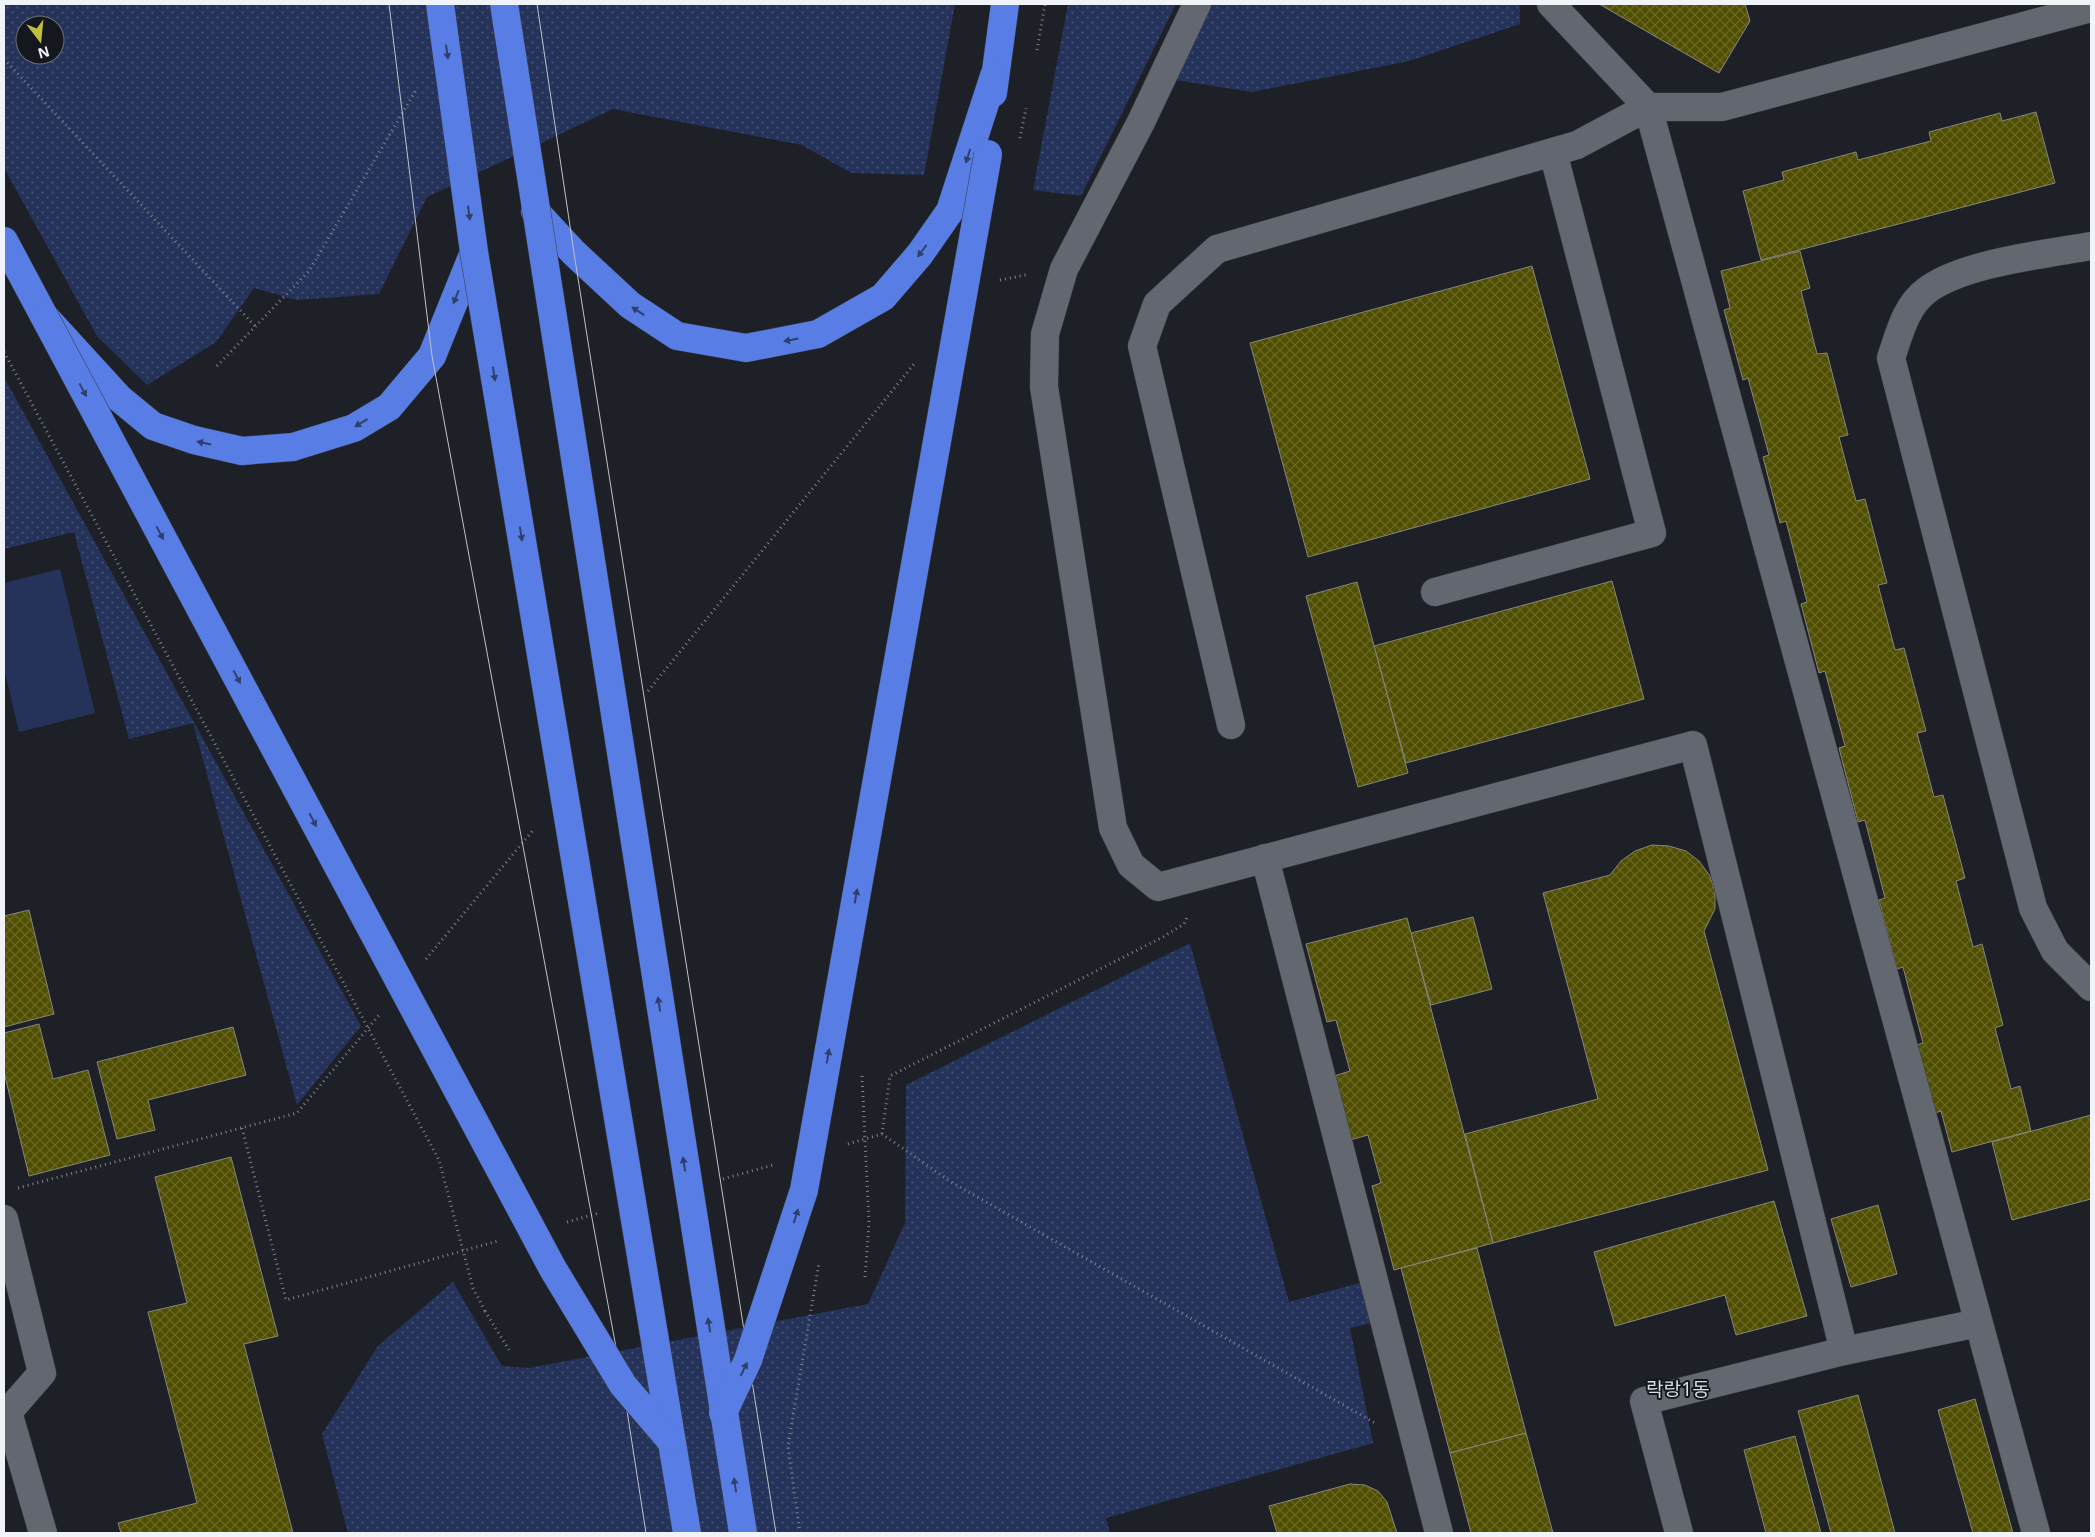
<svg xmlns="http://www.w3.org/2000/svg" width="2095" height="1537" font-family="'Noto Sans','Noto Sans KR',sans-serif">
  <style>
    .grass { fill: url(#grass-dots); fill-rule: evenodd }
    .garden { fill: #25335b }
    .building { fill: url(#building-cross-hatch); stroke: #86867c }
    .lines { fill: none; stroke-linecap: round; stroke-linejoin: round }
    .minor-casing { stroke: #3a3d43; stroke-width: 29 }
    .highway-casing { stroke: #3a3d43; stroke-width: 29 }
    .path { stroke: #7f8288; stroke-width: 3; stroke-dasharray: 1 4; stroke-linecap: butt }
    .minor { stroke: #63676f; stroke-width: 28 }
    .highway { stroke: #587de5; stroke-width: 28 }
    .tram { stroke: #bfc2c7; stroke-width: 1 }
    .highway-bridge-casing { stroke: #3a3d43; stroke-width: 29; stroke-linecap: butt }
    .path-bridge { stroke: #7f8288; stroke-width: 3; stroke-dasharray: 1 4; stroke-linecap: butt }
    .highway-bridge { stroke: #587de5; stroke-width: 28 }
    .oneway { fill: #2f406d }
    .labels { text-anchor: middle; stroke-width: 4; stroke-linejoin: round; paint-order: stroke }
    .quarter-label { font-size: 19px; fill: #d8dde6; stroke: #14171d }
  </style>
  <defs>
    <pattern id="grass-dots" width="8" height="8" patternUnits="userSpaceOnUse" patternTransform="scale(1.25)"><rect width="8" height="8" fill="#25335b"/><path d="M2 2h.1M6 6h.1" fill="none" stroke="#455173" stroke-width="1.8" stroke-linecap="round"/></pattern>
    <pattern id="building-cross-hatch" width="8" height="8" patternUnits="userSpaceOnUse" patternTransform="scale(1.25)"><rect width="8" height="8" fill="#504e00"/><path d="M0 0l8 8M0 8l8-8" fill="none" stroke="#6a6826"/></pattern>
  </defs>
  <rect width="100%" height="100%" fill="#1d2027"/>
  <g class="grass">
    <path d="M 4,4 L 955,4 L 924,175 L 851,173 L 802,145 L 613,109 L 427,197 L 379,294 L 297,300 L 254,288 L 216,342 L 147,385 L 97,336 L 4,168 ZM 25,25 L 55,25 L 55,55 L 25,55 Z"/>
    <path d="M 1068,4 L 1176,4 L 1081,196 L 1033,190 Z"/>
    <path d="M 1212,4 L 1520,4 L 1520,24 L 1409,61 L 1252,92 L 1175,80 Z"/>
    <path d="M 4,377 L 361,1026 L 297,1105 L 193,723 L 129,739 L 74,532 L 4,549 Z"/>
    <path d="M 1190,943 L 1289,1302 L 1363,1282 L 1373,1323 L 1350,1328 L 1373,1443 L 1106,1518 L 1110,1533 L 348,1533 L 322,1434 L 378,1346 L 453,1282 L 502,1366 L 529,1368 L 868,1304 L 905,1223 L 906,1085 Z"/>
  </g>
  <path class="garden" d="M 60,569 L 95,713 L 19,732 L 4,668 L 4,583 Z"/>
  <g class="building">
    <path d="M 1599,4 L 1745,4 L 1750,21 L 1719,73 Z"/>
    <path d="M 2036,112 L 2055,183 L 1761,260 L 1743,191 L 1784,180 L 1782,172 L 1856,152 L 1858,160 L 1931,141 L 1929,132 L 2000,113 L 2002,121 Z"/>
    <path d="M 1800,251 L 1810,288 L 1801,291 L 1817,354 L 1827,353 L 1848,435 L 1839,437 L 1856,501 L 1865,499 L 1887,583 L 1878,585 L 1895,650 L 1904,648 L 1926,731 L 1917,733 L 1934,797 L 1943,795 L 1965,878 L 1956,881 L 1973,947 L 1982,944 L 2003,1025 L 1995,1028 L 2011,1089 L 2020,1086 L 2031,1131 L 1952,1152 L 1941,1111 L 1935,1113 L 1917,1045 L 1923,1043 L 1903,967 L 1897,969 L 1879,900 L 1885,898 L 1865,820 L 1858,822 L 1839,748 L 1845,746 L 1825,671 L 1819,673 L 1801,604 L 1807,602 L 1786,521 L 1780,523 L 1763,457 L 1769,455 L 1748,378 L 1743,380 L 1724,310 L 1730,308 L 1721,271 Z"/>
    <path d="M 1532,266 L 1590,479 L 1308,557 L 1250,343 Z"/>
    <path d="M 1612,581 L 1644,699 L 1406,763 L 1374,646 Z"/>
    <path d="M 1357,582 L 1408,773 L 1358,787 L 1306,596 Z"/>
    <path d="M 1652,845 L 1669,846 L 1686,851 L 1699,861 L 1710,876 L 1715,892 L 1715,909 L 1704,931 L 1768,1170 L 1493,1243 L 1465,1134 L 1598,1099 L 1543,893 L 1610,875 L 1621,861 L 1635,851 Z"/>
    <path d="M 29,910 L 54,1014 L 4,1027 L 4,916 Z"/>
    <path d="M 1473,917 L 1492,989 L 1431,1005 L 1411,933 Z"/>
    <path d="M 1407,918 L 1493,1243 L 1394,1270 L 1372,1186 L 1381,1183 L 1368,1135 L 1350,1140 L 1334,1076 L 1350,1071 L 1336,1020 L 1327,1022 L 1306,944 Z"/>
    <path d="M 39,1024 L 53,1079 L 88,1070 L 110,1155 L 29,1176 L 4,1072 L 4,1033 Z"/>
    <path d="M 233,1027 L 246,1075 L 148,1100 L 155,1130 L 117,1139 L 97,1062 Z"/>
    <path d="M 2091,1115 L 2091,1199 L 2012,1220 L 1992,1142 Z"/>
    <path d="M 231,1157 L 278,1336 L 244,1344 L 293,1533 L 121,1533 L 118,1523 L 197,1503 L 148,1312 L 187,1303 L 155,1177 Z"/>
    <path d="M 1774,1201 L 1807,1316 L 1736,1335 L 1725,1295 L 1615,1326 L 1594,1252 Z"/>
    <path d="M 1878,1205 L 1897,1274 L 1851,1287 L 1831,1219 Z"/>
    <path d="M 1477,1248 L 1526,1433 L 1450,1453 L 1401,1268 Z"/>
    <path d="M 1858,1395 L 1895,1533 L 1831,1533 L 1798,1411 Z"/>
    <path d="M 1975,1399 L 2013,1533 L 1973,1533 L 1938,1410 Z"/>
    <path d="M 1526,1433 L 1553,1533 L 1471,1533 L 1450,1453 Z"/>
    <path d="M 1795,1436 L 1821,1533 L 1766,1533 L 1744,1450 Z"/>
    <path d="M 1350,1484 L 1365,1485 L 1378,1491 L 1387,1502 L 1397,1533 L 1277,1533 L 1269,1506 Z"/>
  </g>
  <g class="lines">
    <g class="minor-casing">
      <g id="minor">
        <path d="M 1197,4 L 1141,122 L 1064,269 L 1045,334 L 1044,387 L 1113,828 L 1131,865 L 1158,887 L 1693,745 L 1844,1351"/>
        <path d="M 1551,4 L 1648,107 L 1722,107 L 2091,8"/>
        <path d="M 2091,246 C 2046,254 1962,263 1926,291 C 1905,307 1899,335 1891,358 L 2033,908 L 2055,951 L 2091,987"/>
        <path d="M 1435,592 L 1652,533 L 1553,152"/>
        <path d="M 1231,725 L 1142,346 L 1157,304 L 1217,249 L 1577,145 L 1648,107 L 2036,1533"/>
        <path d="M 1265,858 L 1439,1533"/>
        <path d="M 4,1219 L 42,1373 L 8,1412 L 4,1413"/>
        <path d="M 8,1412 L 43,1533"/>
        <path d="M 1679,1533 L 1644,1401 L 1844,1351 L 1978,1323"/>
      </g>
    </g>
    <g class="highway-casing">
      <g id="highway">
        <path d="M 993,93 L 1005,4"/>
        <path d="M 535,211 L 574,253 L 630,305 L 677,336 L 746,348 L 818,334 L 883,297 L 920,254 L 950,211 L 994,76"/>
        <path d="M 4,241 L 44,316 L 119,398 L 153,426 L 194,440 L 242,451 L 293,447 L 354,428 L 389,407 L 432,356 L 474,252"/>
      </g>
    </g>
    <g class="path">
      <path d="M 1037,50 L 1045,4"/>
      <path d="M 4,59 L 255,326"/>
      <path d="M 1020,138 L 1026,108"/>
      <path d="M 1000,280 L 1026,275"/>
      <path d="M 217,366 L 309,271 L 416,90"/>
      <path d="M 648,691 L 914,364"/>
      <path d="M 426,959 L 534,829"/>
      <path d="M 242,1128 L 286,1300 L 498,1241"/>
      <path d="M 882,1134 L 890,1076 L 1163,937 L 1184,924 L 1188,915"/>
      <path d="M 848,1144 L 882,1134 L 951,1182 L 1375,1423"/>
      <path d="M 723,1179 L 773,1165"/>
      <path d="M 18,1188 L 297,1113 L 379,1015"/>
      <path d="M 567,1222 L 599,1213"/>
      <path d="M 865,1277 L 869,1223"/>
      <path d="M 485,1311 L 509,1350"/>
    </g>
    <use href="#minor" class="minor"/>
    <use href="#highway" class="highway"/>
    <g class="tram">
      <path d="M 389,4 L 432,356 L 623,1385 L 646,1533"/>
      <path d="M 537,4 L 574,253 L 776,1533"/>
    </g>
    <g class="highway-bridge-casing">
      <g id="highway-bridge">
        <path d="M 440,4 L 474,252 L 687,1533"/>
        <path d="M 504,4 L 743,1533"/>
        <path d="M 44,316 L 553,1269 L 623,1385 L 671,1441"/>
        <path d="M 723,1413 L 748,1360 L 804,1190 L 988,154"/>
      </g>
    </g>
    <g class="path-bridge">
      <path d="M 4,352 L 439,1160 L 473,1288 L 485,1311"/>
      <path d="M 862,1076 L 869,1223"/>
      <path d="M 800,1533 L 788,1446 L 819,1263"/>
    </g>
    <use href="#highway-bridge" class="highway-bridge"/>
  </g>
  <defs><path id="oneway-solid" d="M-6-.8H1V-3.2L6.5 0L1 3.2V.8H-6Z" transform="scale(1.25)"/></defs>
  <g class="oneway">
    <use href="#oneway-solid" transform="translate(447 52) rotate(82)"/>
    <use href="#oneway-solid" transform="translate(968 156) rotate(108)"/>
    <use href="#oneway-solid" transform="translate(469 213) rotate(82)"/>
    <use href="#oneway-solid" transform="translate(922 251) rotate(127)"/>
    <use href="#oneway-solid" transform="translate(456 297) rotate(112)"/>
    <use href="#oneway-solid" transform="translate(638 311) rotate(-147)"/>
    <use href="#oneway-solid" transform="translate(791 340) rotate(169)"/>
    <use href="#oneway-solid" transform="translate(494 374) rotate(81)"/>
    <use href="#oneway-solid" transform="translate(83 390) rotate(62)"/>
    <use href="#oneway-solid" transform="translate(361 423) rotate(149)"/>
    <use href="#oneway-solid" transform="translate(204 443) rotate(-168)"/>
    <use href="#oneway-solid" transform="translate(160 533) rotate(62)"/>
    <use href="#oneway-solid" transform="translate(521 534) rotate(81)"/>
    <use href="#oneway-solid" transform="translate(237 677) rotate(62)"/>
    <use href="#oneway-solid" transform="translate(313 820) rotate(62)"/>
    <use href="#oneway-solid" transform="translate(856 896) rotate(-80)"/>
    <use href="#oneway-solid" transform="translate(659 1004) rotate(-99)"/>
    <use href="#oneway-solid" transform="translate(828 1056) rotate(-80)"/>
    <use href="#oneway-solid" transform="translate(684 1164) rotate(-99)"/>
    <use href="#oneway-solid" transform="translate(796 1216) rotate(-72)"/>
    <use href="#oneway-solid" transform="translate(709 1325) rotate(-99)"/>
    <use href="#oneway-solid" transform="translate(744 1369) rotate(-64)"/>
    <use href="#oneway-solid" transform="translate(735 1485) rotate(-99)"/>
  </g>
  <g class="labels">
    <g class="quarter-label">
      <text x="1678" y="1396">락랑1동</text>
    </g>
  </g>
  <rect width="2095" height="1537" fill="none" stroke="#f0f3f8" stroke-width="10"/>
  <g transform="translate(40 40) rotate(164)"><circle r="24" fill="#14171d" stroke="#6c6f75"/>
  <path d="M0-4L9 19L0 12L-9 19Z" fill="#c1bd40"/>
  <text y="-8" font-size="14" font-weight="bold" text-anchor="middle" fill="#f0f3f8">N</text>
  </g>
</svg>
